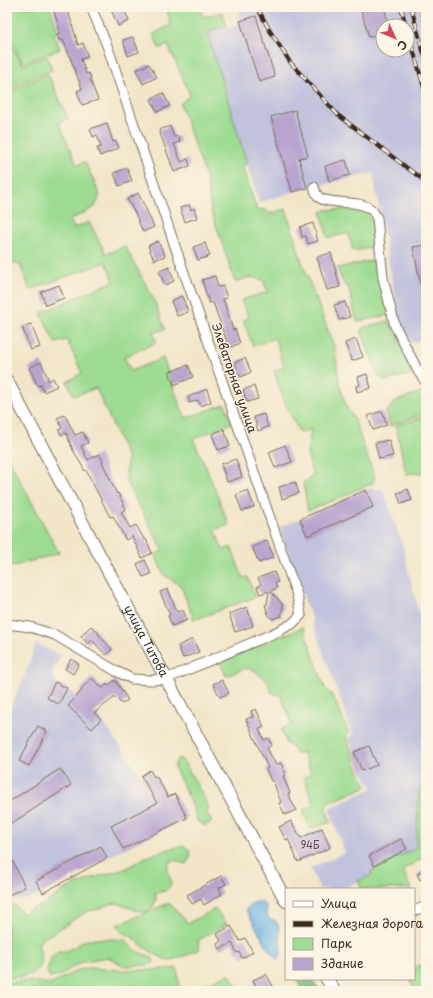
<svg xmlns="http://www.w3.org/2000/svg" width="433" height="998" font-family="'Playpen Sans',sans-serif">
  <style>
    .industrial { fill: #c1c2dd; fill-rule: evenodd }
    .green { fill: #9ddc92; stroke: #6c8358 }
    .forest { fill: #7ebc7c; stroke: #5c734d }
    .water { fill: #6cb4e3; stroke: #546f80 }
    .building { fill: #b8a4cf }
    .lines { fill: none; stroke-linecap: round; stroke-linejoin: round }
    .minor-casing { stroke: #7b6b5a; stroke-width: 11 }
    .major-casing { stroke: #7b6b5a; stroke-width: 14 }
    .minor { stroke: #fff; stroke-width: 9 }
    .major { stroke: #fff; stroke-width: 12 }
    .rail-casing { stroke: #3b2a1e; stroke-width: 4 }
    .rail { stroke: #fcf5e5; stroke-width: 2.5; stroke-dasharray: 8; stroke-linecap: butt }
    .labels { text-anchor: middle; stroke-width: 3; stroke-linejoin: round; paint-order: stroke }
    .number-label { font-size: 10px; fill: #5a484a }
    .street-label { font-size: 12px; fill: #3b2a1e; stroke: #fcf5e5 }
  </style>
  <rect width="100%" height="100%" fill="#fcf5e5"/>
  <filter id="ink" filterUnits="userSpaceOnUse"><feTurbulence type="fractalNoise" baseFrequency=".025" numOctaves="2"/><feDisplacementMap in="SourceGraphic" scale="8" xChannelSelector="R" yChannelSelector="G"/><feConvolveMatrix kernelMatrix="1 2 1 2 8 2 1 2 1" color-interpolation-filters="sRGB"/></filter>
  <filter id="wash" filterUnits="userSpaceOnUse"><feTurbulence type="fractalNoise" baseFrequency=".012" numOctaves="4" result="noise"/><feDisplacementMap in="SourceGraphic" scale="16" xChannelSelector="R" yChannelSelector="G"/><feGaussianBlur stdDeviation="0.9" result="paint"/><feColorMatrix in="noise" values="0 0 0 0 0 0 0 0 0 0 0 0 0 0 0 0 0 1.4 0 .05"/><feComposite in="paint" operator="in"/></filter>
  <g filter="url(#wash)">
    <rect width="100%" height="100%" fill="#f2e5c8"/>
    <g class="industrial">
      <path d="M 237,7 L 426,7 L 426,345 L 425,345 L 421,341 L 412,343 L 400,325 L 373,173 L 292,192 L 259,203 L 208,35 L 210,30 L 240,25 L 239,12 ZM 383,26 L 407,26 L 407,50 L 383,50 Z"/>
      <path d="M 371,488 L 383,490 L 402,543 L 419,614 L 426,612 L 426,781 L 423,783 L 419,792 L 416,848 L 371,871 L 372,874 L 343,889 L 320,889 L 310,868 L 345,853 L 329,809 L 372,788 L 362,771 L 348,737 L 353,734 L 312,622 L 312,617 L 307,607 L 279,527 L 300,519 Z"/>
      <path d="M 36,644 L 61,655 L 52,672 L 55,682 L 67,688 L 101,719 L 141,776 L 153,796 L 158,802 L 175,794 L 187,818 L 123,849 L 43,893 L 24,900 L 12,899 L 7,897 L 7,716 L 24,677 Z"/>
    </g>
    <g class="green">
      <path d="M 7,7 L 50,7 L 58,32 L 54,34 L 60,49 L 23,63 L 11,41 L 7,30 Z"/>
      <path d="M 166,7 L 200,7 L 203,17 L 222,12 L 227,26 L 210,30 L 208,35 L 247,164 L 242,166 L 257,210 L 265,209 L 269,214 L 286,209 L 302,262 L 335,349 L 339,382 L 346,406 L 354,419 L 375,478 L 373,483 L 308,511 L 303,483 L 313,476 L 307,453 L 311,429 L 300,433 L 283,399 L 274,371 L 284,367 L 275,338 L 253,346 L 243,320 L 249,318 L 241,300 L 268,292 L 263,280 L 250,277 L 235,282 L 211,210 L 206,177 L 180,104 L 190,95 L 168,45 L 159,48 L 153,34 L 171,25 Z"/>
      <path d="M 7,36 L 9,42 L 23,65 L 47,56 L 52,70 L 7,89 Z"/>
      <path d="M 48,74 L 68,118 L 59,123 L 77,165 L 85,162 L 100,195 L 95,207 L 70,220 L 74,228 L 89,222 L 106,254 L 125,246 L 153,298 L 165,329 L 153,333 L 157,342 L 124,357 L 131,371 L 163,358 L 179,403 L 186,418 L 225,404 L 232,423 L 193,439 L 206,467 L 229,525 L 215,530 L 223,550 L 231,547 L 243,578 L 248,577 L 255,597 L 194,620 L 181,586 L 164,575 L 155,555 L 163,550 L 126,482 L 127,457 L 96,388 L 74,396 L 67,382 L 82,373 L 67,340 L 55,343 L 41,313 L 114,281 L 106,262 L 30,290 L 20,265 L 12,262 L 7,249 L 7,92 Z"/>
      <path d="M 361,209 C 375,218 374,231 376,247 L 353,251 L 348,233 L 328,238 L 321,212 L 326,210 Z"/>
      <path d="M 376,260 L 389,315 L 357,322 L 348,286 L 345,286 L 337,268 Z"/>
      <path d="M 389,321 L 409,360 L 411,370 L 409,375 L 384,381 L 377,374 L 361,330 L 362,328 Z"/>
      <path d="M 424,391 L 426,397 L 426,413 L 390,426 L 386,411 L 390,409 L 394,402 Z"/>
      <path d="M 426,416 L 426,472 L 406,474 L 396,426 Z"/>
      <path d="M 7,456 L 59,553 L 7,568 Z"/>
      <path d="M 303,627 L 325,688 L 333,696 L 349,733 L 346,737 L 360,772 L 367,786 L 326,804 L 326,810 L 331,822 L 310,829 L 303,810 L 314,806 L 304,777 L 311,773 L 303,752 L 296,754 L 291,745 L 287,745 L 281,729 L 292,724 L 281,696 L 271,692 L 268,682 L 254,670 L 246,668 L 226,676 L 220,662 Z"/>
      <path d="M 177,759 L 181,759 L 185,763 L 208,805 L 206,813 L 212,822 L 205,826 L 197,821 L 191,802 L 179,777 L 174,767 Z"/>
      <path d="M 426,782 L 426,856 L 403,870 L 411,889 L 362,889 L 358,881 L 372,875 L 371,871 L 416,848 L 419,791 L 423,784 Z"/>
      <path d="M 183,846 L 189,849 L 191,856 L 186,864 L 174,860 L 168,863 C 167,872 171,877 171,885 L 165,891 L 155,893 L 156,899 L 153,907 L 146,912 L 135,910 L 117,903 L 110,904 L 99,909 L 87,911 L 53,933 L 43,938 L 38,944 C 40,950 42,958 41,964 C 36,977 19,977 7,978 L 7,902 L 15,906 L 24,914 L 31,909 L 43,905 L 66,889 L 75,885 L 93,878 L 125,869 L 144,858 L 166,850 Z"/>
      <path d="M 169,903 L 188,923 L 215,909 L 227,924 L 198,940 L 200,949 L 187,955 L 168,961 L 148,950 L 132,937 L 121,931 L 117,925 Z"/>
      <path d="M 96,939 C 105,938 114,940 124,939 C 134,951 138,952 152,957 L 154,963 L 147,965 L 124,966 L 108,957 L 85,961 L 74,966 L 59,976 L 50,978 L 47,972 L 49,964 L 52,956 L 58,951 L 66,951 L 75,947 L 82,941 Z"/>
      <path d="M 426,964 L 426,991 L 415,991 L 410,979 L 414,979 L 414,967 Z"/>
      <path d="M 90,968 L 120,970 L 149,970 L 177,968 L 180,991 L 7,991 L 7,983 C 22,980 38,981 52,984 L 78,970 Z"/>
      <path d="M 229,974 L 240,991 L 189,991 Z"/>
    </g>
    <path class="forest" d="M 296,979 L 312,979 L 320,991 L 302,991 Z"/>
    <path class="water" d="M 255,902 L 261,902 L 266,906 L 267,915 L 270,920 L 275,920 L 279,926 L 280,935 L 281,954 L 278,960 L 270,952 L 246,910 L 250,905 Z"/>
    <g id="blocks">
      <g class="building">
        <path d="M 53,7 L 67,7 L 78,45 L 83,43 L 88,57 L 81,59 L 86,74 L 89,73 L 91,79 L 90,79 L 98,100 L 82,105 L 77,91 L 82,89 L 65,44 L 64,44 L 63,40 L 59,40 L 57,34 L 60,33 Z"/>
        <path d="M 110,7 L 123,7 L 129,21 L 118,26 Z"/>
        <path d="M 360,7 L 384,7 L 389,26 L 383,26 L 383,33 L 369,37 Z"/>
        <path d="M 256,16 L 275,77 L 259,82 L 240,21 Z"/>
        <path d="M 133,37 L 139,52 L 128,56 L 123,40 Z"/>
        <path d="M 149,64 L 157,77 L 143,84 L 136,70 Z"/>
        <path d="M 163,93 L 170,106 L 157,112 L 151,99 Z"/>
        <path d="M 295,110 L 308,156 L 299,158 L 307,188 L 292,192 L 271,117 Z"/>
        <path d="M 107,123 L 113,142 L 116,141 L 119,148 L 100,156 L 97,148 L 101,147 L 97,135 L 93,137 L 90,129 Z"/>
        <path d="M 170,126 L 174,137 L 178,136 L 180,142 L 174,144 L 181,162 L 188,159 L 190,166 L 174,172 L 159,130 Z"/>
        <path d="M 346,160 L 350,175 L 329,181 L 325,166 Z"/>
        <path d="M 127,168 L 132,181 L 119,186 L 114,173 Z"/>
        <path d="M 138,193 L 145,207 L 154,227 L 143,232 L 135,213 L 127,199 Z"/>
        <path d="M 189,205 L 191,210 L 194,208 L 197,218 L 185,222 L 180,208 Z"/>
        <path d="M 313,223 L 318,241 L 308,244 L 306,236 L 302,237 L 300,227 Z"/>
        <path d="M 158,241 L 165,256 L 154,260 L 148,246 Z"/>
        <path d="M 205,243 L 210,256 L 198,260 L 193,247 Z"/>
        <path d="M 426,245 L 426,295 L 423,296 L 413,247 Z"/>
        <path d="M 331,253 L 340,287 L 327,290 L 317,257 Z"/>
        <path d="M 169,267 L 174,281 L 165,285 L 159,271 Z"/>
        <path d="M 215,276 L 218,287 L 223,286 L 227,298 L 223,299 L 233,330 L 235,329 L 240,343 L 229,348 L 213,302 L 209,303 L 202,280 Z"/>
        <path d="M 59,285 L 64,298 L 46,305 L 41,292 Z"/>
        <path d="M 182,296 L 188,312 L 177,316 L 171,301 Z"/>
        <path d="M 345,302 L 350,317 L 339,320 L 334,305 Z"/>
        <path d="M 31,324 L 40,347 L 31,350 L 22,327 Z"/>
        <path d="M 356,339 L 363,357 L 352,361 L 345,343 Z"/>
        <path d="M 245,358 L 251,372 L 241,377 L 239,374 L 235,376 L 233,369 L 237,367 L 234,363 Z"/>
        <path d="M 41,362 L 49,381 L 53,378 L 57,386 L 44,392 L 41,385 L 38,386 L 29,368 Z"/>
        <path d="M 188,365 L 193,377 L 174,385 L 169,372 Z"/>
        <path d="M 367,374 L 371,388 L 357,392 L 356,386 L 360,385 L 358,377 Z"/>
        <path d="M 254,386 L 258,399 L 247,402 L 243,390 Z"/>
        <path d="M 207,389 L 211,402 L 201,406 L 198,400 L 190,403 L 188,397 Z"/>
        <path d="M 382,411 L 387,425 L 373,430 L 368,416 Z"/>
        <path d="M 264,414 L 268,427 L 258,431 L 254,417 Z"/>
        <path d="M 65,415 L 75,435 L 83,432 L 88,443 L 81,446 L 88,460 L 99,454 L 103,461 L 102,462 L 117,494 L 118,493 L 126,509 L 121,512 L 130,528 L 136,525 L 144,539 L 146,539 L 152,553 L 142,558 L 132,536 L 126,540 L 113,516 L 110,517 L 86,470 L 85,471 L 73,450 L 66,433 L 61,435 L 59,430 L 62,428 L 57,418 Z"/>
        <path d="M 224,429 L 230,446 L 218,450 L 212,434 Z"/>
        <path d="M 389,440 L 393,456 L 379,459 L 375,443 Z"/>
        <path d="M 285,445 L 292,462 L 275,468 L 269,452 Z"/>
        <path d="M 236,459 L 242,477 L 227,482 L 221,464 Z"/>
        <path d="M 295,482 L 299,493 L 282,499 L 279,487 Z"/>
        <path d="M 408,489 L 412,500 L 401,504 L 397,493 Z"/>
        <path d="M 248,490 L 254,507 L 242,511 L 236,495 Z"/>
        <path d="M 366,490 L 373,507 L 307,536 L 300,519 Z"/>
        <path d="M 267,541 L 274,557 L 259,563 L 252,547 Z"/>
        <path d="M 145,560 L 151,574 L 143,577 L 137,564 Z"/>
        <path d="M 274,572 L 278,582 L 275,583 L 277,588 L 270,591 L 281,602 L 283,607 L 281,614 L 282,616 L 272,619 L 268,614 L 265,605 L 267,604 L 269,591 L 260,594 L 257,587 L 261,585 L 258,578 Z"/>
        <path d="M 168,589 L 177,612 L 183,610 L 187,620 L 172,626 L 168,616 L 170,615 L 160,592 Z"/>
        <path d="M 247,607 L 253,626 L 235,632 L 229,614 Z"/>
        <path d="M 91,626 L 99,633 L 98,634 L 112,649 L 106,655 L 92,640 L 88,644 L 81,636 Z"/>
        <path d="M 193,639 L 199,652 L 183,658 L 178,646 Z"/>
        <path d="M 71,659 L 79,664 L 73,674 L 65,669 Z"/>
        <path d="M 92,678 L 102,688 L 107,684 L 108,686 L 115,680 L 128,700 L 122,704 L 115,697 L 94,713 L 101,719 L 92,729 L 68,706 L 82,690 L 81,689 Z"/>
        <path d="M 222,680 L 229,693 L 220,697 L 213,684 Z"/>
        <path d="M 55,682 L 67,688 L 59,704 L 47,698 Z"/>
        <path d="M 256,709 L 264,727 L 259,729 L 264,740 L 268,738 L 272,745 L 267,748 L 276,765 L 281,763 L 286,775 L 283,776 L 290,793 L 288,794 L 296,810 L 285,815 L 279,803 L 281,802 L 273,781 L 271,781 L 266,769 L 268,768 L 246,719 L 253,717 L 251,711 Z"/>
        <path d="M 38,726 L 47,731 L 29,766 L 19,761 Z"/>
        <path d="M 369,746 L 377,765 L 362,771 L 354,752 Z"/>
        <path d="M 60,769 L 71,785 L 12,823 L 7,816 L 7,803 Z"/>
        <path d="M 150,770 L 154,777 L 156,776 L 168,797 L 175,794 L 187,818 L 123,849 L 111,826 L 157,803 L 141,776 Z"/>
        <path d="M 291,821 L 301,838 L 322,828 L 330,848 L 298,862 L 288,839 L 286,840 L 279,827 Z"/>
        <path d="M 401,839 L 407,849 L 374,866 L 369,856 Z"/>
        <path d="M 101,846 L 107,858 L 43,893 L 36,881 Z"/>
        <path d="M 7,849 L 25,887 L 9,895 L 7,890 Z"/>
        <path d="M 426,869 L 426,877 L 420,880 L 417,874 Z"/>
        <path d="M 221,876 L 226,884 L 219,888 L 222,894 L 204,905 L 201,899 L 192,904 L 187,895 Z"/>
        <path d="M 231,926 L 240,941 L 245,938 L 253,952 L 242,958 L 239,952 L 237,953 L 232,943 L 220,949 L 217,944 L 221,941 L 217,934 Z"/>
        <path d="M 266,974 L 273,986 L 264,991 L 262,988 L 258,990 L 253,980 Z"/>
      </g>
    </g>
  </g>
  <g filter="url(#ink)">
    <use href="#blocks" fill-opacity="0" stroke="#7b6b5a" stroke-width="1"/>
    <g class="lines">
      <g class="minor-casing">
        <g id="minor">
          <path d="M 314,187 C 315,190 316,194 318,196 C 325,206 359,198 372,210 C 374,212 375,215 377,218 L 383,278 L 395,326 L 418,371 L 426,382"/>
          <path d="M 7,624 L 30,627 L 55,635 L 116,671 L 132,679 L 151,680 L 166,679 L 272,634 L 292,624 L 301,615 L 297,595 L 180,261 L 108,48 L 91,7"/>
          <path d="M 414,911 L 426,906"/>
        </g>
      </g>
      <g class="major-casing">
        <g id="major">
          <path id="s1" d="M 7,381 L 106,567 L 286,901"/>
          <path d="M 327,979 L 334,991"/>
        </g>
      </g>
      <use href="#minor" class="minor"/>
      <use href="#major" class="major"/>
      <g class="rail-casing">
        <g id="rail">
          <path d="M 257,7 L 270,31 L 290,62 L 338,115 L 423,180 L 426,183"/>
          <path d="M 401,7 L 406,26"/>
          <path d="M 411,7 L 426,62"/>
          <path d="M 421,7 L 426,26"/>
          <path d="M 407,28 L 426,95"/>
        </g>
      </g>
      <use href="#rail" class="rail"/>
    </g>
  </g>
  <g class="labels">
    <g class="number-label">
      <text x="310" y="849">94Б</text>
    </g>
    <g class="street-label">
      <text transform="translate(234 378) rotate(71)" y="4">Элеваторная улица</text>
      <text dy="4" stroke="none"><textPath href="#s1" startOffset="295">улица Титова</textPath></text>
    </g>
  </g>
  <rect width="433" height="998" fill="none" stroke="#fcf5e5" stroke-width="24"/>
  <rect x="285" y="888" width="130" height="92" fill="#fcf5e5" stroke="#afa495"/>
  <rect x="293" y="901" width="20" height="6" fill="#ffffff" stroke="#afa495"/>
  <text x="321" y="908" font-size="12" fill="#3b2a1e">Улица</text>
  <rect x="293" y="921" width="20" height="6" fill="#3b2a1e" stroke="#afa495"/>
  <text x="321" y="928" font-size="12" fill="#3b2a1e">Железная дорога</text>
  <rect x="293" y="938" width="20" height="12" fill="#9ddc92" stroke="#afa495"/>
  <text x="321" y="948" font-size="12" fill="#3b2a1e">Парк</text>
  <rect x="293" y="958" width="20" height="12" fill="#b8a4cf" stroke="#afa495"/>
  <text x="321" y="968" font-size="12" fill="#3b2a1e">Здание</text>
  <g transform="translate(395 38) rotate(134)"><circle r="19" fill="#fcf5e5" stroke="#afa495"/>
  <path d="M0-3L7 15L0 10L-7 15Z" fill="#d1495b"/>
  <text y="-6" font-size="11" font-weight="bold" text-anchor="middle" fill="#3b2a1e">С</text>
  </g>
</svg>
